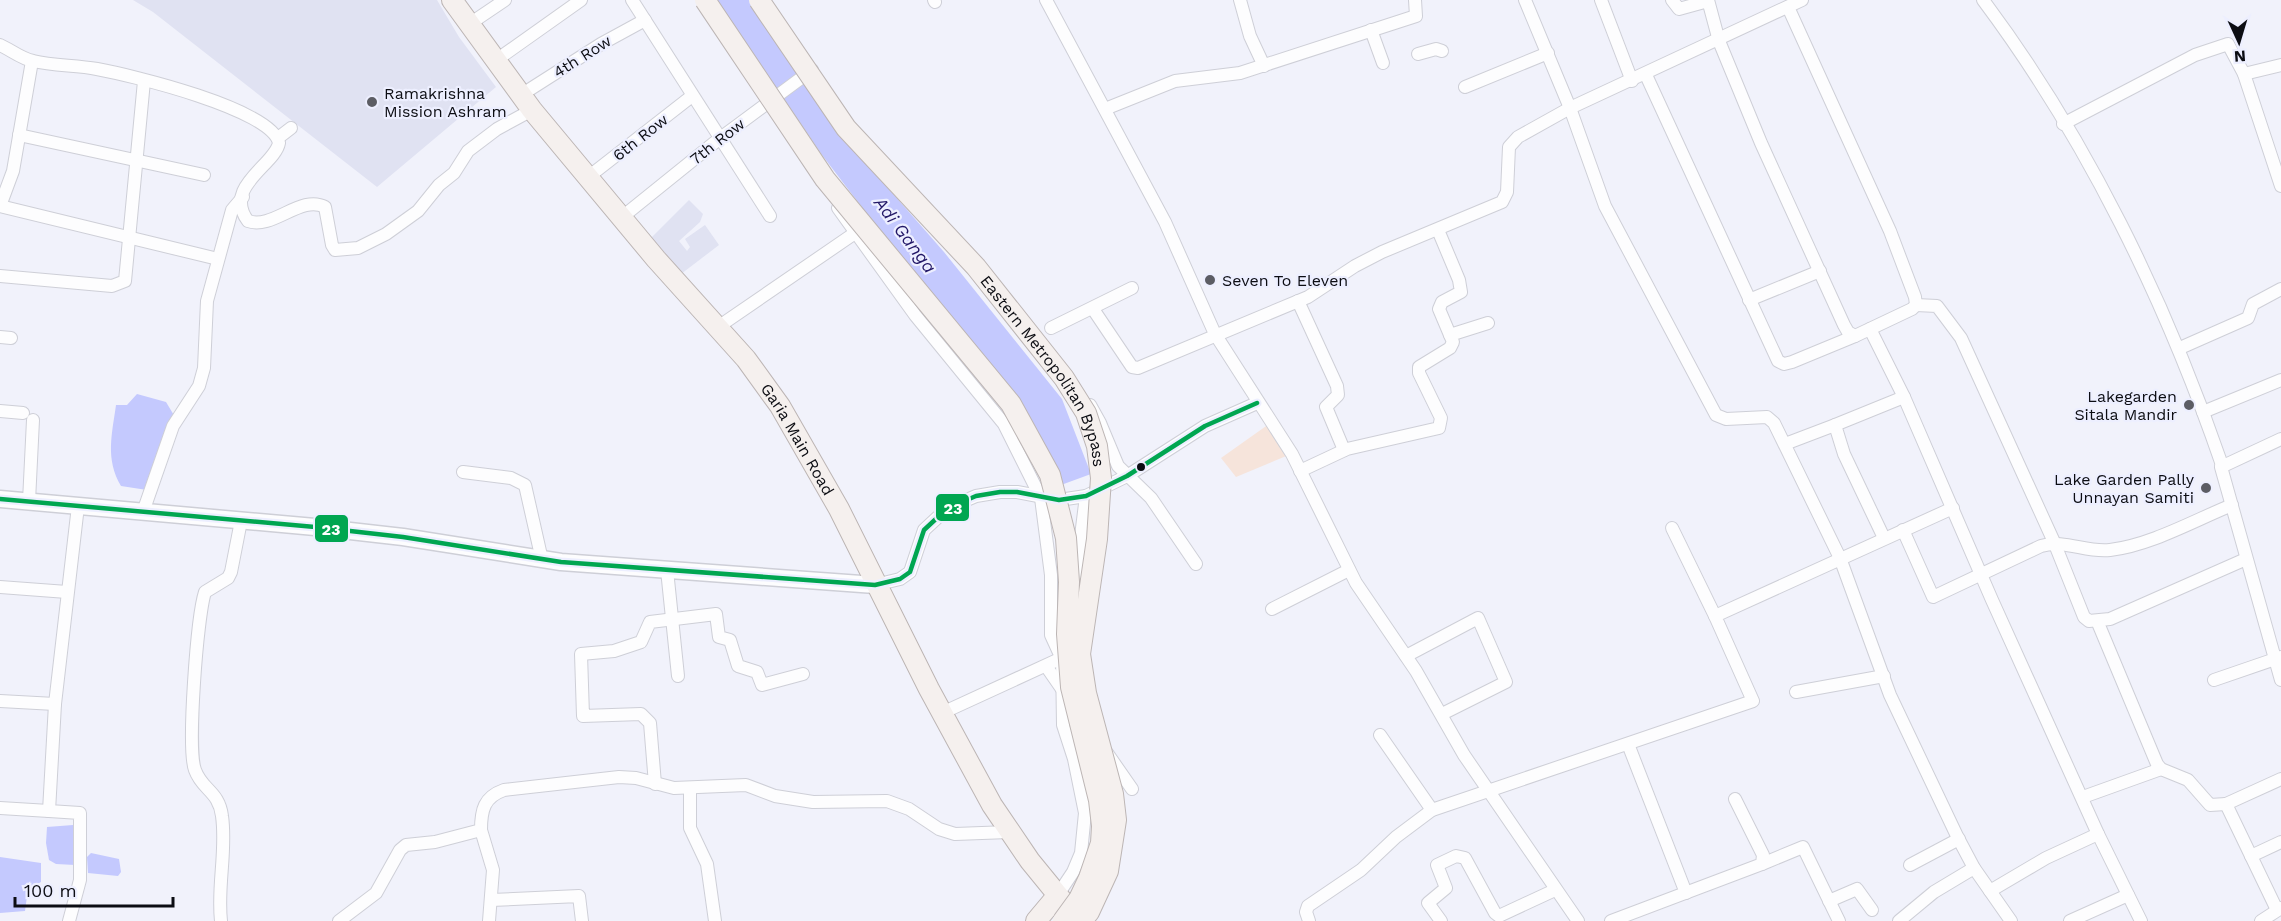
<svg xmlns="http://www.w3.org/2000/svg" width="2281" height="921" font-family="'Work Sans',sans-serif">
  <style>
    .built { fill: #e0e2f2 }
    .green { fill: #f6e4db }
    .water { fill: #c4c9fe }
    .lines { fill: none; stroke-linecap: round; stroke-linejoin: round }
    .minor-casing { stroke: #cecfd7; stroke-width: 14 }
    .secondary-casing { stroke: #cecfd7; stroke-width: 19 }
    .primary-casing { stroke: #bcb5b4; stroke-width: 22 }
    .minor { stroke: #fdfdfe; stroke-width: 12 }
    .secondary { stroke: #fdfdfe; stroke-width: 16 }
    .primary { stroke: #f5f0ee; stroke-width: 20 }
    .primary-bridge-casing { stroke: #bcb5b4; stroke-width: 22; stroke-linecap: butt }
    .primary-bridge { stroke: #f5f0ee; stroke-width: 20 }
    .bus-1-casing { stroke: #edefff; stroke-width: 9 }
    .bus-1 { stroke: #00a651; stroke-width: 4.5 }
    .poi-dot { fill: #5c5d64; stroke: #edefff; stroke-width: 2 }
    .bus-dot { fill: #0c0d13; stroke: #edefff; stroke-width: 2 }
    .labels { text-anchor: middle; stroke-width: 4.5; stroke-linejoin: round; paint-order: stroke }
    .street-label { font-size: 16px; fill: #0c0d13; stroke: #edefff }
    .poi-label { font-size: 16px; fill: #0c0d13; stroke: #edefff; text-anchor: start }
    .water-label { font-size: 18px; font-style: italic; fill: #221767; stroke: #edefff }
    .line-badge { stroke: #edefff; stroke-width: 2 }
    .badge-label { font-size: 16px; text-anchor: middle; font-weight: bold; fill: #fff }
  </style>
  <rect width="100%" height="100%" fill="#f1f2fb"/>
  <g class="built">
    <path d="M 133,0 L 437,0 L 459,37 L 496,87 L 377,187 L 153,12 Z"/>
    <path d="M 689,200 L 703,214 L 700,222 L 679,241 L 687,251 L 690,247 L 685,239 L 705,225 L 719,245 L 681,274 L 651,238 Z"/>
  </g>
  <path class="green" d="M 1269,424 L 1291,454 L 1236,477 L 1221,458 Z"/>
  <g class="water">
    <path d="M 717,0 L 749,0 L 838,131 L 944,252 L 1062,399 L 1091,474 L 1061,485 L 919,282 L 822,155 Z"/>
    <path d="M 137,394 L 166,402 L 175,417 L 147,490 L 121,486 C 105,459 112,434 116,405 L 127,405 Z"/>
    <path d="M 73,825 L 75,865 L 56,864 L 49,860 L 46,843 L 47,827 Z"/>
    <path d="M 91,853 L 119,859 L 121,872 L 118,876 L 88,873 L 87,857 Z"/>
    <path d="M 0,857 L 41,863 L 41,882 L 28,889 L 25,911 L 0,913 Z"/>
  </g>
  <g class="lines">
    <g class="minor-casing">
      <g id="minor">
        <path d="M 632,0 L 770,216"/>
        <path d="M 934,0 L 935,2"/>
        <path d="M 1046,0 L 1165,222 L 1215,334 L 1292,454 L 1356,583 L 1416,671 L 1464,755 L 1578,921"/>
        <path d="M 1240,0 L 1250,36 L 1264,66"/>
        <path d="M 1525,0 L 1570,108 L 1605,206 L 1716,415 L 1726,419 L 1767,417 L 1774,423 L 1840,558 L 1890,695 L 1957,836 L 1974,868 L 2011,921"/>
        <path d="M 1601,0 L 1632,81"/>
        <path d="M 1672,0 L 1679,9 L 1708,1"/>
        <path d="M 1708,0 L 1719,41 L 1761,143 L 1844,325 L 1848,332 L 1855,336 L 1912,309 L 1916,305 L 1915,297 L 1890,231 L 1788,7"/>
        <path d="M 1983,0 C 2087,139 2166,302 2222,465"/>
        <path d="M 468,25 L 505,0"/>
        <path d="M 1371,30 L 1383,63"/>
        <path d="M 0,45 C 11,50 22,59 33,61 C 54,66 76,65 97,69 C 130,75 272,109 279,143 C 275,165 222,187 248,221 C 273,230 301,194 325,207 L 332,245 L 335,250 L 358,248 L 386,234 L 418,211 L 439,185 L 454,173 L 468,151 L 497,129 L 532,110"/>
        <path d="M 1418,54 L 1436,49 L 1442,51"/>
        <path d="M 495,61 L 581,0"/>
        <path d="M 2244,74 L 2281,65"/>
        <path d="M 1646,75 L 1778,361 L 1784,364 L 1792,362 L 1855,336"/>
        <path d="M 1465,87 L 1548,53"/>
        <path d="M 521,95 L 601,44 L 645,20"/>
        <path d="M 1105,109 L 1175,81 L 1240,73 L 1416,16 L 1415,0"/>
        <path d="M 2063,124 L 2195,55 L 2228,44 L 2244,74 L 2281,186"/>
        <path d="M 19,135 L 204,175"/>
        <path d="M 278,138 L 291,128"/>
        <path d="M 587,178 L 692,96"/>
        <path d="M 0,206 L 218,259"/>
        <path d="M 0,206 L 13,171 L 32,61"/>
        <path d="M 838,208 L 915,315 L 1004,424 L 1041,498 L 1051,575 L 1051,635 L 1062,659 L 1063,725 L 1074,759 L 1085,813 L 1081,853 L 1073,872 L 1057,896"/>
        <path d="M 621,218 L 719,139 L 812,70"/>
        <path d="M 1438,230 L 1459,280 L 1461,292 L 1442,302 L 1439,309 L 1450,335 L 1488,323"/>
        <path d="M 0,276 L 112,286 L 125,281 L 144,81"/>
        <path d="M 1749,300 L 1820,271"/>
        <path d="M 1298,301 L 1337,386 L 1338,395 L 1326,407 L 1344,450"/>
        <path d="M 1916,305 L 1937,306 L 1961,338 L 2054,542 L 2084,617 L 2089,621 L 2110,619 L 2246,559"/>
        <path d="M 1093,309 L 1132,367 L 1138,368 L 1308,297 L 1355,266 L 1382,252 L 1502,202 L 1507,192 L 1509,147 L 1518,137 L 1570,108 L 1802,0"/>
        <path d="M 718,327 L 855,233"/>
        <path d="M 1051,328 L 1132,288"/>
        <path d="M 1870,329 L 1904,397 L 1992,600 L 2098,834 L 2141,921"/>
        <path d="M 0,337 L 11,338"/>
        <path d="M 2180,348 L 2248,318 L 2253,304 L 2281,289"/>
        <path d="M 1090,405 L 1100,423 L 1118,466 L 1151,498 L 1196,564"/>
        <path d="M 0,411 L 23,413"/>
        <path d="M 2203,412 L 2281,380"/>
        <path d="M 2281,439 L 2221,467 L 2281,680"/>
        <path d="M 1785,444 L 1835,425"/>
        <path d="M 1300,471 L 1347,449 L 1439,428 L 1441,418 L 1419,373 L 1419,367 L 1450,348 L 1453,342 L 1450,335"/>
        <path d="M 463,472 L 511,478 L 525,485 L 542,560"/>
        <path d="M 29,501 L 33,420"/>
        <path d="M 143,512 L 173,426 L 199,386 L 204,368 L 207,301 L 232,210 L 243,197"/>
        <path d="M 1672,528 L 1715,616"/>
        <path d="M 1903,530 L 1933,597 L 2041,546 C 2065,539 2086,553 2110,550 C 2151,545 2193,521 2232,505"/>
        <path d="M 1884,538 L 1844,454 L 1835,425 L 1904,397"/>
        <path d="M 667,570 L 678,676"/>
        <path d="M 1076,576 L 1086,496"/>
        <path d="M 875,585 L 900,579 L 910,572 L 924,530 L 938,517 L 962,502 L 976,496 L 1000,492 L 1017,492 L 1059,500 L 1086,496 L 1127,476 L 1205,426 L 1257,403"/>
        <path d="M 0,587 L 67,592"/>
        <path d="M 1272,609 L 1349,570"/>
        <path d="M 2098,623 L 2157,764 L 2161,769 L 2188,780 L 2210,805 L 2226,804"/>
        <path d="M 1406,656 L 1478,618 L 1506,682 L 1442,714"/>
        <path d="M 1046,666 L 1064,692"/>
        <path d="M 2214,680 L 2281,657"/>
        <path d="M 1796,692 L 1884,676"/>
        <path d="M 0,701 L 55,704"/>
        <path d="M 942,713 L 1066,656"/>
        <path d="M 1380,735 L 1432,810"/>
        <path d="M 1628,744 L 1686,893"/>
        <path d="M 1107,753 L 1132,789"/>
        <path d="M 655,784 L 650,723 L 641,714 L 583,716 L 581,654 L 614,651 L 641,642 L 650,622 L 716,614 L 719,637 L 730,640 L 738,666 L 757,672 L 762,685 L 803,674"/>
        <path d="M 690,788 L 690,828 L 707,864 L 715,921"/>
        <path d="M 2083,797 L 2161,769"/>
        <path d="M 0,808 L 49,811"/>
        <path d="M 481,830 L 493,870 L 489,921"/>
        <path d="M 2251,856 L 2281,842"/>
        <path d="M 1762,864 L 1803,847 L 1839,921"/>
        <path d="M 1910,865 L 1959,839"/>
        <path d="M 1990,891 L 2046,858 L 2098,834"/>
        <path d="M 491,900 L 579,896 L 582,921"/>
        <path d="M 1829,901 L 1857,889 L 1872,910"/>
        <path d="M 2277,910 L 2226,804 L 2281,779"/>
        <path d="M 69,921 L 80,880 L 80,813 L 49,811 L 55,704 L 78,506"/>
        <path d="M 221,921 C 217,886 227,851 222,816 C 219,791 202,790 195,770 C 187,749 197,617 205,592 L 228,578 L 231,572 L 241,521"/>
        <path d="M 339,921 L 376,893 L 400,850 L 406,845 L 435,842 L 481,830 C 481,810 484,797 504,790 L 619,777 L 636,778 L 674,788 L 746,785 L 775,796 L 813,802 L 887,801 L 909,809 L 939,829 L 955,834 L 1009,832"/>
        <path d="M 1309,921 L 1306,912 L 1308,906 L 1361,870 L 1396,837 L 1432,810 L 1753,701 L 1715,616 L 1953,508"/>
        <path d="M 1441,921 L 1428,903 L 1446,888 L 1437,865 L 1456,856 L 1465,858 L 1495,913 L 1499,916 L 1555,890"/>
        <path d="M 1611,921 L 1762,864 L 1763,855 L 1735,799"/>
        <path d="M 1899,921 L 1934,892 L 1974,868"/>
        <path d="M 2070,921 L 2128,895"/>
        <path d="M 2261,921 L 2281,908"/>
      </g>
    </g>
    <g class="secondary-casing">
      <path id="secondary" d="M 0,499 L 315,527 L 403,537 L 561,562 L 875,585"/>
    </g>
    <g class="primary-casing">
      <g id="primary">
        <path id="s1" d="M 452,0 L 532,110 L 656,259 L 746,359 L 780,406 L 839,509 L 929,689 L 992,805 L 1030,861 L 1079,921"/>
        <path d="M 1036,921 L 1057,896"/>
      </g>
    </g>
    <use href="#minor" class="minor"/>
    <use href="#secondary" class="secondary"/>
    <use href="#primary" class="primary"/>
    <g class="primary-bridge-casing">
      <g id="primary-bridge">
        <path d="M 705,0 L 825,179 L 1011,404 L 1050,475 L 1066,538 L 1069,582 L 1067,634 L 1071,687 L 1099,800 L 1102,826 L 1101,843 L 1089,878 L 1079,899 L 1063,921"/>
        <path id="s2" d="M 759,0 L 846,128 L 976,267 L 1064,378 L 1086,413 L 1097,446 L 1101,478 L 1097,539 L 1080,654 L 1086,693 L 1113,794 L 1116,820 L 1108,871 L 1089,912 L 1082,921"/>
      </g>
    </g>
    <use href="#primary-bridge" class="primary-bridge"/>
    <g class="bus-1-casing">
      <path id="bus-1" d="M 0,499 L 315,527 L 403,537 L 561,562 L 875,585 L 900,579 L 910,572 L 924,530 L 938,517 L 962,502 L 976,496 L 1000,492 L 1017,492 L 1059,500 L 1086,496 L 1127,476 L 1205,426 L 1257,403"/>
    </g>
    <use href="#bus-1" class="bus-1"/>
  </g>
  <g class="poi-dot">
    <circle cx="372" cy="102" r="6"/>
    <circle cx="1210" cy="280" r="6"/>
    <circle cx="2189" cy="405" r="6"/>
    <circle cx="2206" cy="488" r="6"/>
  </g>
  <circle class="bus-dot" cx="1141" cy="467" r="5"/>
  <g class="labels">
    <g class="street-label">
      <text transform="translate(582 56) rotate(-32)" y="6">4th Row</text>
      <text transform="translate(640 137) rotate(-38)" y="6">6th Row</text>
      <text transform="translate(717 141) rotate(-38)" y="6">7th Row</text>
      <text dy="6" stroke="none"><textPath href="#s2" startOffset="471">Eastern Metropolitan Bypass</textPath></text>
      <text dy="6" stroke="none"><textPath href="#s1" startOffset="560">Garia Main Road</textPath></text>
    </g>
    <g class="poi-label">
      <text x="384" y="99">Ramakrishna<tspan x="384" dy="18">Mission Ashram</tspan></text>
      <text x="1222" y="286">Seven To Eleven</text>
      <text x="2177" y="402" text-anchor="end">Lakegarden<tspan x="2177" dy="18">Sitala Mandir</tspan></text>
      <text x="2194" y="485" text-anchor="end">Lake Garden Pally<tspan x="2194" dy="18">Unnayan Samiti</tspan></text>
    </g>
    <g class="water-label">
      <text transform="translate(905 235) rotate(53)" y="6">Adi Ganga</text>
    </g>
  </g>
  <g class="line-badge">
    <rect x="935" y="493" width="35" height="29" rx="6" fill="#00a651"/>
    <rect x="314" y="514" width="35" height="29" rx="6" fill="#00a651"/>
  </g>
  <g class="badge-label">
    <text x="953" y="514">23</text>
    <text x="331" y="535">23</text>
  </g>
  <g transform="translate(2239 42) rotate(176)" stroke="#edefff" stroke-width="4.5" paint-order="stroke">
  <path d="M0-4.5L10 22L0 15L-10 22Z" fill="#0c0d13"/>
  <text y="-9" font-size="16" font-weight="bold" text-anchor="middle" fill="#0c0d13">N</text>
  </g>
  <path d="M15 897v9h158v-9" fill="none" stroke="#0c0d13" stroke-width="3"/>
  <text x="24" y="897" font-size="18" fill="#0c0d13" stroke="#edefff" stroke-width="4.5" paint-order="stroke">100 m</text>
</svg>
